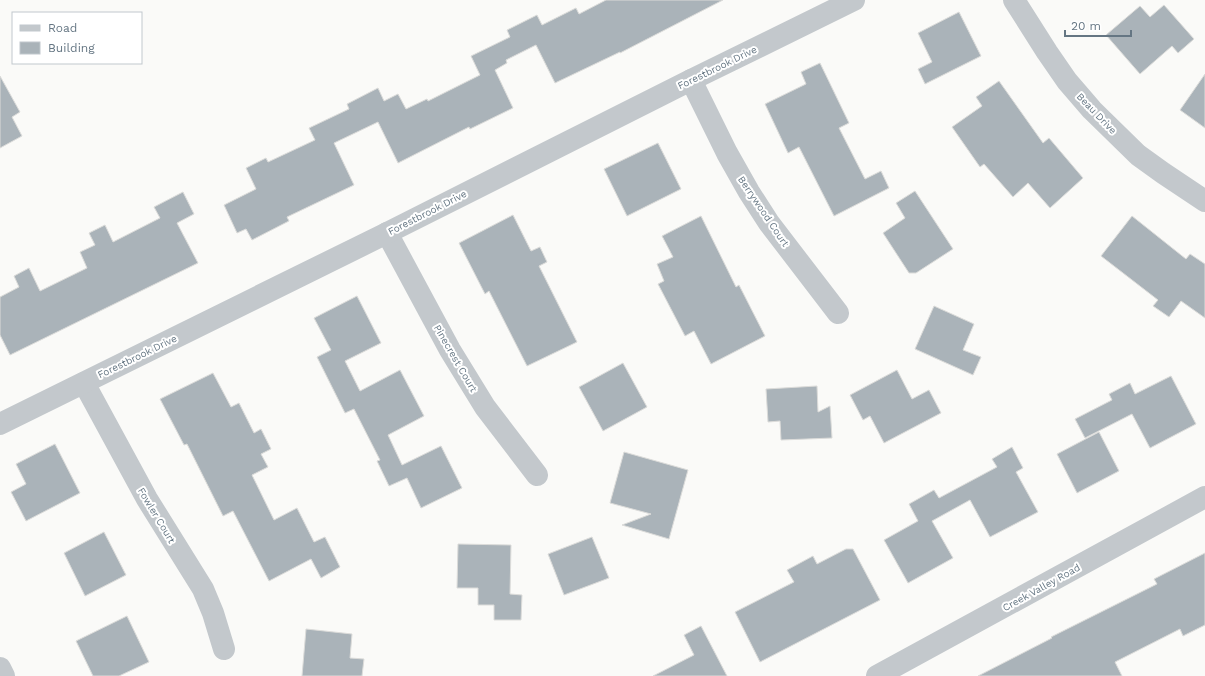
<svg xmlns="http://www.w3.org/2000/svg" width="1205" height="676" font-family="'Work Sans',sans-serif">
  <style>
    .building { fill: #aab3b9; stroke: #dcdcda }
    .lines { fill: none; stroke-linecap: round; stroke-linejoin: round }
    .minor { stroke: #c3c8cc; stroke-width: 22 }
    .labels { text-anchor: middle; stroke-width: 4; stroke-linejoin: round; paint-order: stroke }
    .street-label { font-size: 10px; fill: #657683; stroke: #fff }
  </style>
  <rect width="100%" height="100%" fill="#fafaf8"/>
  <g class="building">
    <path d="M 606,0 L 723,0 L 620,53 L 620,52 L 555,83 L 536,45 L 506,60 L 507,63 L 495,70 L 513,108 L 470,129 L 469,127 L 398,163 L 378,122 L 334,143 L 354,185 L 287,217 L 289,221 L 252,240 L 246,229 L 237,233 L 224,205 L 256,189 L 246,168 L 266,158 L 268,162 L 315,140 L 309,128 L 349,109 L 347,104 L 378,88 L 384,101 L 398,94 L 406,109 L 427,99 L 428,101 L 480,75 L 471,56 L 510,37 L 507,30 L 537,15 L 542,25 L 576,8 L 579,14 Z"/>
    <path d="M 1164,5 L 1194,39 L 1178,53 L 1172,46 L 1140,74 L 1106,35 L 1140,6 L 1150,17 Z"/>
    <path d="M 959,12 L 981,56 L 925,84 L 918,69 L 932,62 L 918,33 Z"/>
    <path d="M 820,63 L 849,123 L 839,128 L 865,179 L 881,171 L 889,188 L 834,216 L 799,147 L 788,153 L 765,104 L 806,84 L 801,72 Z"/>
    <path d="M 1205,74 L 1205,128 L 1180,110 Z"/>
    <path d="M 0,76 L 20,112 L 12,117 L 22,136 L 0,148 Z"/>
    <path d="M 999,81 L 1043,143 L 1049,138 L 1083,178 L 1050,208 L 1028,183 L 1013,197 L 984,164 L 980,167 L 952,127 L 982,106 L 976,97 Z"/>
    <path d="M 658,143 L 681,189 L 627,216 L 604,169 Z"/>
    <path d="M 915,191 L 953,249 L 916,273 L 909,273 L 883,233 L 905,218 L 896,203 Z"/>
    <path d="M 183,192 L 194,214 L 177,223 L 198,263 L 10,355 L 0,335 L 0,297 L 19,287 L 14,276 L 29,268 L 40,291 L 87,268 L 80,252 L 95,245 L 89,233 L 105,225 L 113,242 L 160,218 L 154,207 Z"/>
    <path d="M 513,215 L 531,251 L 540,247 L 547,262 L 539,266 L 577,342 L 527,366 L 489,291 L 485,294 L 459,243 Z"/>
    <path d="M 701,216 L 736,287 L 739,285 L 765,336 L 711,364 L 694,331 L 685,336 L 658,284 L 664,281 L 657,264 L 673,257 L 662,236 Z"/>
    <path d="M 1132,216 L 1186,259 L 1190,254 L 1205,264 L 1205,318 L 1181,301 L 1169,317 L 1153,306 L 1158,300 L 1101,256 Z"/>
    <path d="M 357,296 L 381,343 L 345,361 L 360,391 L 400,370 L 424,416 L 388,435 L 402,465 L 441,446 L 462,488 L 421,508 L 407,478 L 389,486 L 377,461 L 380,460 L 354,409 L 345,413 L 317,357 L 331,350 L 314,318 Z"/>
    <path d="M 934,306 L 974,324 L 963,350 L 981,357 L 973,375 L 915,349 Z"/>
    <path d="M 623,363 L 647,407 L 603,431 L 579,387 Z"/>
    <path d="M 897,370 L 912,399 L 929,390 L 941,413 L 884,443 L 870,416 L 863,420 L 850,395 Z"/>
    <path d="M 213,373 L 231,407 L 239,403 L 254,433 L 261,429 L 271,449 L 261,454 L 268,467 L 252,475 L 274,520 L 297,508 L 314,542 L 325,537 L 340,567 L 321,578 L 311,559 L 269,581 L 233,511 L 223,516 L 187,444 L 184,445 L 160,399 Z"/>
    <path d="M 1171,376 L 1196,424 L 1150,448 L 1132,414 L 1085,438 L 1075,419 L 1112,400 L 1109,394 L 1130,383 L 1135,394 Z"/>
    <path d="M 817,386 L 818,412 L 830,406 L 832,438 L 781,440 L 780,421 L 768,422 L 766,389 Z"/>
    <path d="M 1099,432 L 1119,471 L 1077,493 L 1057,454 Z"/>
    <path d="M 55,444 L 80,493 L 26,521 L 11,492 L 26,484 L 16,464 Z"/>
    <path d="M 1012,447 L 1023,468 L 1016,472 L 1038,512 L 990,537 L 970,500 L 932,521 L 953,558 L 908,583 L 884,540 L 918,521 L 909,504 L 934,490 L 939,498 L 997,467 L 992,459 Z"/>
    <path d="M 624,452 L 688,470 L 669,539 L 622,525 L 651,514 L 610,503 Z"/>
    <path d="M 104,532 L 126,575 L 85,596 L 64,553 Z"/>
    <path d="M 592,537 L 609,578 L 564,595 L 548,554 Z"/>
    <path d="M 458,544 L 511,545 L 510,594 L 522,595 L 521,620 L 494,620 L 494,605 L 478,605 L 478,588 L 457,588 Z"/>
    <path d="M 846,549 L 853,549 L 880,600 L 760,662 L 735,612 L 794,582 L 787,570 L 813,556 L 817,564 Z"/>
    <path d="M 1205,553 L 1205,625 L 1183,636 L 1180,629 L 1115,662 L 1122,676 L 978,676 L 1052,638 L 1051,637 L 1157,584 L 1154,579 Z"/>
    <path d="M 127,616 L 149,662 L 119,676 L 93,676 L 76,641 Z"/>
    <path d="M 701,626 L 727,676 L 653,676 L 694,655 L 684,635 Z"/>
    <path d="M 306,629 L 352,634 L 350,658 L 364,659 L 362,676 L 302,676 Z"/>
  </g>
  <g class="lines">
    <g class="minor">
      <path d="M 1014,0 L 1047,52 L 1067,81 L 1092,110 L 1138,155 L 1163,173 L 1205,201"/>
      <path d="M 691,80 L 727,153 L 749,192 L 769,223 L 838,313"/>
      <path d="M 387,233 L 450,350 L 485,407 L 537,475"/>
      <path d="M 84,383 L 147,499 L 203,589 L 213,613 L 224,649"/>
      <path d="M 0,424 L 387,233 L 691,80 L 854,0"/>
      <path d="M 0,668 L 4,676"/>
      <path d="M 877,676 L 1205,497"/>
    </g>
  </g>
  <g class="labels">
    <g class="street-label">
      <text transform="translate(717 67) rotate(-26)" y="4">Forestbrook Drive</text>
      <text transform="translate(1097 113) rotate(46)" y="4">Beau Drive</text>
      <text transform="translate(764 211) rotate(56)" y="4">Berrywood Court</text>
      <text transform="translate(427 212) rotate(-27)" y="4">Forestbrook Drive</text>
      <text transform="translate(137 356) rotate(-26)" y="4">Forestbrook Drive</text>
      <text transform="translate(456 358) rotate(60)" y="4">Pinecrest Court</text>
      <text transform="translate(157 515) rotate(59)" y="4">Fowler Court</text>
      <text transform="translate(1041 587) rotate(-29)" y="4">Creek Valley Road</text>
    </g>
  </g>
  <rect x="12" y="12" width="130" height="52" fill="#ffffff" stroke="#c1c8cd"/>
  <rect x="20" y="25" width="20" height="6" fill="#c3c8cc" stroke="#c1c8cd"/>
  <text x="48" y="32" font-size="12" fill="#657683">Road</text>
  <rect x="20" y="42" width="20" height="12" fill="#aab3b9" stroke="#c1c8cd"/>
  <text x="48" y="52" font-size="12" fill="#657683">Building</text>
  <path d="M1065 30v6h66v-6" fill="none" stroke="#657683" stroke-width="2"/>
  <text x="1071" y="30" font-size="12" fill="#657683" stroke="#ffffff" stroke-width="3" paint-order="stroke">20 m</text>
</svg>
